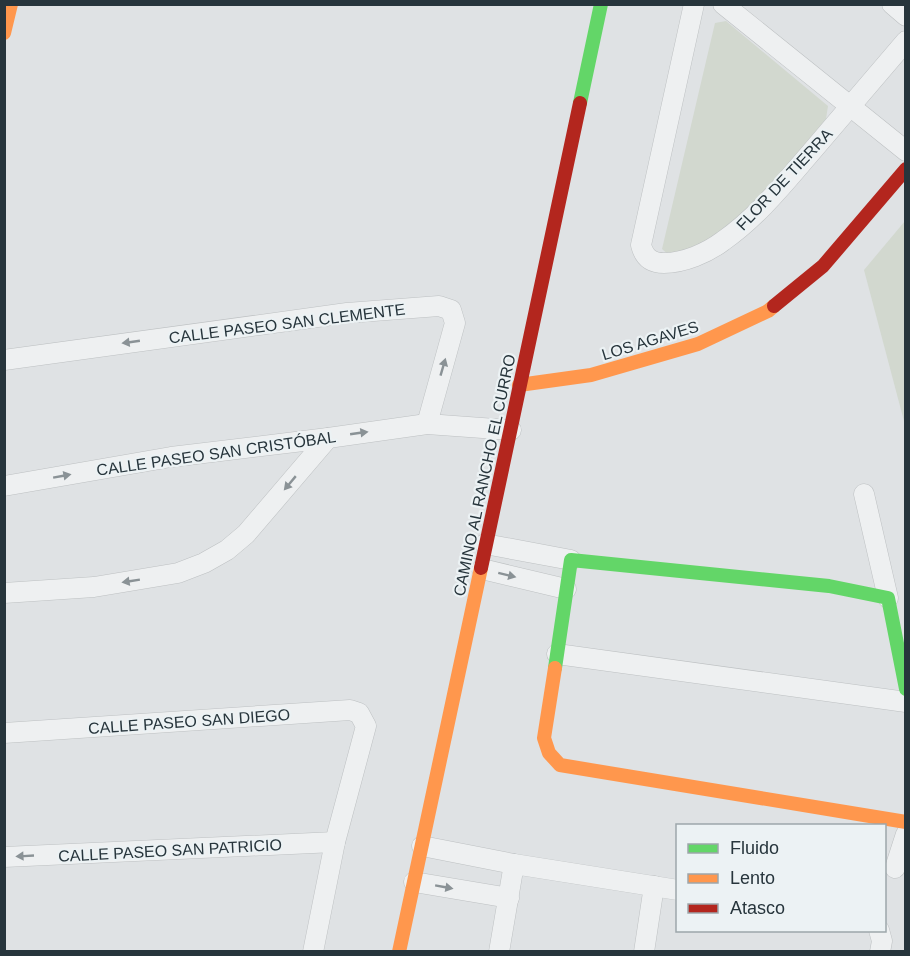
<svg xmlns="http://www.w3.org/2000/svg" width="910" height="956" font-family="Arial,sans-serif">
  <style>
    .green { fill: #d2d8cf }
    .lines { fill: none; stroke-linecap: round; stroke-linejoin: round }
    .street-casing { stroke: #bdc0c2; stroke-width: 21 }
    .street { stroke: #eef0f1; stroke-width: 20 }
    .fast { stroke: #63d668; stroke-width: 14 }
    .slow { stroke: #ff974d; stroke-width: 14 }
    .jam { stroke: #b3261e; stroke-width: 14 }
    .oneway { fill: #8a9296 }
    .labels { text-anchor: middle; stroke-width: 4.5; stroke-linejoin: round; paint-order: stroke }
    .street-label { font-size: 16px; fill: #27353c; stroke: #ecf2f4 }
  </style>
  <rect width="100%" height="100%" fill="#dfe2e4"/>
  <g class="green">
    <path d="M 726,21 L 828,106 L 826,119 L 758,200 L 717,236 L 671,257 L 662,249 L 715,23 Z"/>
    <path d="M 905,221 L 905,425 L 864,270 Z"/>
  </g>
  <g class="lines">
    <g class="street-casing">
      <g id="street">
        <path d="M 694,4 L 641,245 C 644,257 651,263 664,263 C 684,263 707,253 723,241 C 756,218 782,186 807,157 C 840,118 873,80 906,41"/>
        <path d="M 723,4 L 906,151"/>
        <path d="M 892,4 L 906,16"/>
        <path d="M 4,360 L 347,313 L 439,306 L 451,310 L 455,323 L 427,424"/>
        <path d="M 4,486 L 171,457 L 328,438 L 427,424 L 511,430"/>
        <path d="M 864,494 L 888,598"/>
        <path d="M 485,544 L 571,560"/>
        <path d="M 482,569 L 566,589"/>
        <path d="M 4,593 L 94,587 L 178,573 L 204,563 L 227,550 L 246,534 L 328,438"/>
        <path d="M 557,654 L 906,702"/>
        <path d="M 4,733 L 350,710 L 359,713 L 366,726 L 335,842 L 313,952"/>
        <path d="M 422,846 L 514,864"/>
        <path d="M 4,857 L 335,842"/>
        <path d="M 895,868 L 906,834"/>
        <path d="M 414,882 L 509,898"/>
        <path d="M 879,930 L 882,941 L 880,952"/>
        <path d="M 499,952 L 514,864 L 678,890"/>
        <path d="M 644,952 L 654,886"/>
      </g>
    </g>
    <use href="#street" class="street"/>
    <g class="fast">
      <path d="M 580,103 L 601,4"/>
      <path d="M 555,668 L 571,560 L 829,586 L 888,598 L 906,689"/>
    </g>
    <g class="slow">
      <path d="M 4,33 L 11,4"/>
      <path d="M 519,385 L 591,375 L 698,344 L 768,311 L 774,306"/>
      <path d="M 555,668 L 544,738 L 549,753 L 560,765 L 906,822"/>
      <path d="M 399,952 L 481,568"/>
    </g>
    <g class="jam">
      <path d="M 774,306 L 823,266 L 906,169"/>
      <path d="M 481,568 L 580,103"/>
    </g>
  </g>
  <defs><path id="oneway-solid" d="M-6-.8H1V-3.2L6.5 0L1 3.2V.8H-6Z" transform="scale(1.5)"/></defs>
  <g class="oneway">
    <use href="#oneway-solid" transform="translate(131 342) rotate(172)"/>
    <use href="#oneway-solid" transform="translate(443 367) rotate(-74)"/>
    <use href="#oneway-solid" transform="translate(359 433) rotate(-8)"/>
    <use href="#oneway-solid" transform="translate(62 476) rotate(-10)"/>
    <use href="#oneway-solid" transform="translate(290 483) rotate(130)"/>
    <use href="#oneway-solid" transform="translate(507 575) rotate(14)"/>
    <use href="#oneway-solid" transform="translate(131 581) rotate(171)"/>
    <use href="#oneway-solid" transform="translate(25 856) rotate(177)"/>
    <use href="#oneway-solid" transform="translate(444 887) rotate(10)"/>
  </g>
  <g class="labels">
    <g class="street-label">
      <text transform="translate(784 179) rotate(-47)" y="6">FLOR DE TIERRA</text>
      <text transform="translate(287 323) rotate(-7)" y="6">CALLE PASEO SAN CLEMENTE</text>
      <text transform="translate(650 340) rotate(-17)" y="6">LOS AGAVES</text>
      <text transform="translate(216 453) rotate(-8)" y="6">CALLE PASEO SAN CRISTÓBAL</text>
      <text transform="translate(484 475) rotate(-78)" y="6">CAMINO AL RANCHO EL CURRO</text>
      <text transform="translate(189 721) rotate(-4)" y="6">CALLE PASEO SAN DIEGO</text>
      <text transform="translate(170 850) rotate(-3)" y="6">CALLE PASEO SAN PATRICIO</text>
    </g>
  </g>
  <rect width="910" height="956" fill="none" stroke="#27353c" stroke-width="12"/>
  <rect x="676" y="824" width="210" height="108" fill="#ecf2f4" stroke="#9da6aa" stroke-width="1.5"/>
  <rect x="688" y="844" width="30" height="9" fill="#63d668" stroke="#9da6aa" stroke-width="1.5"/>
  <text x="730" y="854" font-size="18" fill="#27353c">Fluido</text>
  <rect x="688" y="874" width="30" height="9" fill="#ff974d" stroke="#9da6aa" stroke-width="1.5"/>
  <text x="730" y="884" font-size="18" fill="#27353c">Lento</text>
  <rect x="688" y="904" width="30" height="9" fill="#b3261e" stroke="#9da6aa" stroke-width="1.5"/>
  <text x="730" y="914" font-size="18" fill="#27353c">Atasco</text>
</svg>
